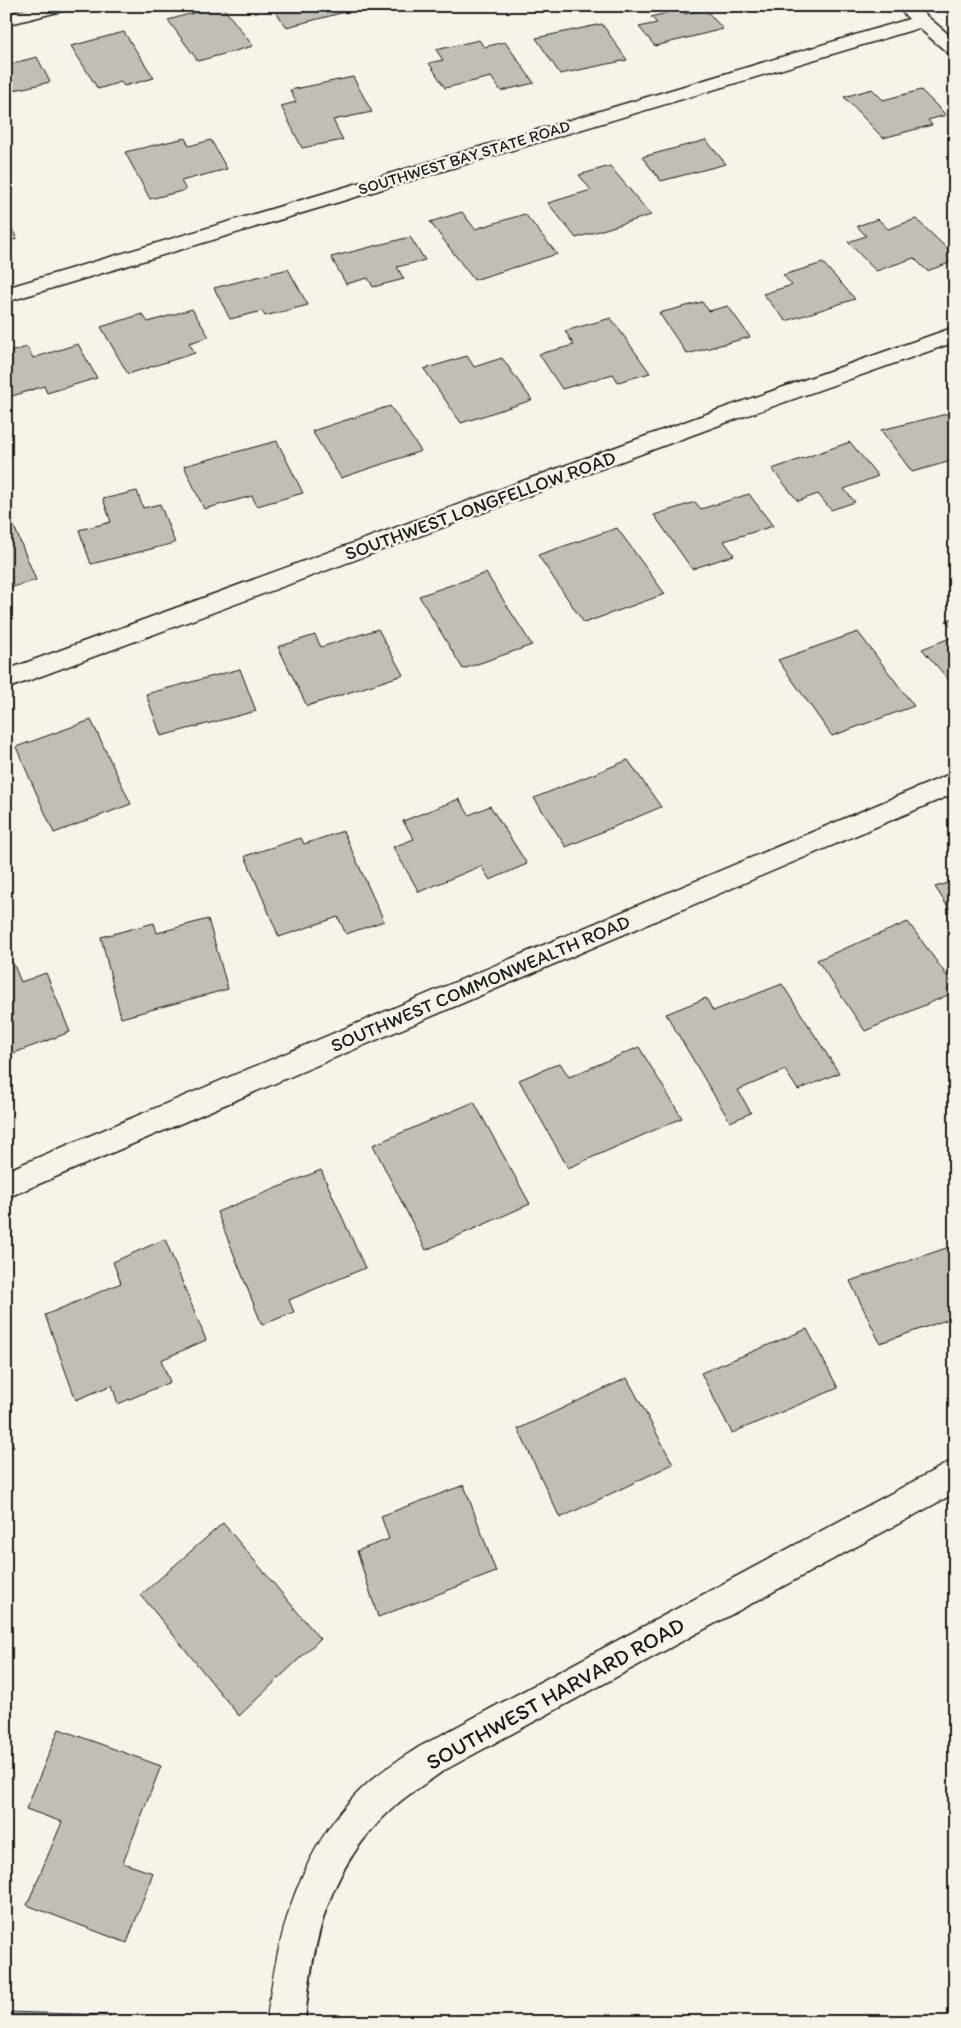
<svg xmlns="http://www.w3.org/2000/svg" width="961" height="2028" font-family="Itim,sans-serif">
  <style>
    .building { fill: #c0beb5; stroke: #1c1c1c }
    .lines { fill: none; stroke-linecap: round; stroke-linejoin: round }
    .minor-casing { stroke: #1c1c1c; stroke-width: 3 }
    .minor { fill: #f7f3e8; fill-rule: evenodd }
    .labels { text-anchor: middle; stroke-width: 5; stroke-linejoin: round; paint-order: stroke }
    .far-street-label { font-size: 16px; fill: #1c1c1c; stroke: #f7f3e8 }
    .street-label { font-size: 19px; fill: #1c1c1c; stroke: #f7f3e8 }
    .near-street-label { font-size: 22px; fill: #1c1c1c; stroke: #f7f3e8 }
  </style>
  <rect width="100%" height="100%" fill="#f7f3e8"/>
  <filter id="ink" filterUnits="userSpaceOnUse"><feTurbulence type="fractalNoise" baseFrequency=".02" numOctaves="2"/><feDisplacementMap in="SourceGraphic" scale="10" xChannelSelector="R" yChannelSelector="G"/><feConvolveMatrix kernelMatrix="1 2 1 2 8 2 1 2 1" color-interpolation-filters="sRGB"/></filter>
  <g filter="url(#ink)">
    <g class="building">
      <path d="M 218,6 L 222,6 L 253,46 L 198,61 L 168,20 Z"/>
      <path d="M 271,6 L 346,6 L 349,11 L 287,27 Z"/>
      <path d="M 681,9 L 685,14 L 705,9 L 723,29 L 655,46 L 639,27 L 657,23 L 651,17 Z"/>
      <path d="M 602,24 L 627,60 L 560,74 L 536,38 Z"/>
      <path d="M 124,32 L 154,78 L 124,86 L 121,82 L 98,89 L 71,46 Z"/>
      <path d="M 479,40 L 484,47 L 505,42 L 534,83 L 501,91 L 491,77 L 445,88 L 429,63 L 443,60 L 436,50 Z"/>
      <path d="M 37,57 L 50,82 L 6,92 L 6,65 Z"/>
      <path d="M 353,77 L 372,112 L 333,120 L 343,140 L 302,148 L 281,106 L 296,102 L 290,90 Z"/>
      <path d="M 872,89 L 883,100 L 921,90 L 946,115 L 928,120 L 932,125 L 883,138 L 844,97 Z"/>
      <path d="M 185,138 L 189,146 L 211,140 L 227,169 L 181,181 L 186,190 L 150,199 L 125,152 Z"/>
      <path d="M 706,140 L 726,164 L 661,181 L 642,157 Z"/>
      <path d="M 610,166 L 651,215 L 576,238 L 548,203 L 591,190 L 579,175 Z"/>
      <path d="M 462,212 L 475,229 L 525,214 L 557,254 L 474,280 L 430,222 Z"/>
      <path d="M 6,217 L 17,239 L 6,242 Z"/>
      <path d="M 878,219 L 888,229 L 916,219 L 955,256 L 955,261 L 927,271 L 914,258 L 876,271 L 848,242 L 866,236 L 857,226 Z"/>
      <path d="M 410,237 L 425,260 L 397,267 L 404,279 L 373,287 L 368,278 L 346,284 L 331,257 Z"/>
      <path d="M 823,263 L 855,299 L 786,321 L 763,294 L 792,285 L 783,275 Z"/>
      <path d="M 288,269 L 308,305 L 265,316 L 262,311 L 230,319 L 214,288 Z"/>
      <path d="M 702,302 L 709,311 L 728,306 L 750,337 L 687,354 L 659,313 Z"/>
      <path d="M 192,309 L 209,337 L 189,343 L 195,353 L 128,374 L 101,327 L 142,314 L 148,322 Z"/>
      <path d="M 611,318 L 650,373 L 618,382 L 613,374 L 562,389 L 539,354 L 574,345 L 565,331 Z"/>
      <path d="M 78,344 L 97,378 L 47,393 L 44,386 L 6,398 L 6,353 L 27,347 L 33,358 Z"/>
      <path d="M 467,356 L 474,367 L 502,358 L 532,400 L 461,423 L 424,369 Z"/>
      <path d="M 390,406 L 421,451 L 341,478 L 312,431 Z"/>
      <path d="M 955,412 L 955,460 L 912,472 L 881,430 Z"/>
      <path d="M 277,441 L 303,493 L 257,506 L 252,496 L 204,509 L 184,466 Z"/>
      <path d="M 850,442 L 878,476 L 844,489 L 855,502 L 831,510 L 818,494 L 798,501 L 772,469 Z"/>
      <path d="M 137,491 L 143,508 L 160,504 L 175,543 L 91,564 L 79,530 L 111,522 L 103,499 Z"/>
      <path d="M 749,494 L 773,526 L 724,541 L 734,555 L 692,569 L 654,515 L 695,502 L 701,509 Z"/>
      <path d="M 11,519 L 36,580 L 6,589 L 6,520 Z"/>
      <path d="M 617,528 L 665,594 L 584,623 L 538,555 Z"/>
      <path d="M 486,573 L 532,645 L 463,669 L 419,596 Z"/>
      <path d="M 955,617 L 955,631 L 946,621 Z"/>
      <path d="M 378,629 L 403,675 L 307,706 L 278,647 L 315,635 L 321,647 Z"/>
      <path d="M 858,632 L 914,706 L 832,736 L 778,660 Z"/>
      <path d="M 955,636 L 955,687 L 922,649 Z"/>
      <path d="M 240,669 L 256,711 L 161,736 L 146,694 Z"/>
      <path d="M 91,720 L 131,804 L 54,833 L 16,747 Z"/>
      <path d="M 628,760 L 661,807 L 566,847 L 534,798 Z"/>
      <path d="M 459,799 L 469,815 L 490,806 L 527,864 L 490,880 L 481,866 L 419,892 L 393,847 L 414,839 L 403,821 Z"/>
      <path d="M 343,831 L 384,921 L 346,934 L 338,917 L 279,937 L 245,856 L 301,838 L 304,844 Z"/>
      <path d="M 955,881 L 955,918 L 935,887 Z"/>
      <path d="M 208,919 L 228,989 L 121,1018 L 101,937 L 154,923 L 157,933 Z"/>
      <path d="M 908,922 L 955,987 L 955,992 L 865,1031 L 817,960 Z"/>
      <path d="M 13,963 L 21,982 L 46,973 L 70,1032 L 6,1056 L 6,965 Z"/>
      <path d="M 782,984 L 839,1073 L 798,1090 L 785,1070 L 738,1090 L 751,1113 L 730,1122 L 666,1014 L 706,998 L 713,1011 Z"/>
      <path d="M 639,1047 L 682,1118 L 568,1168 L 519,1080 L 560,1063 L 569,1077 Z"/>
      <path d="M 474,1102 L 530,1204 L 426,1250 L 373,1145 Z"/>
      <path d="M 321,1170 L 365,1268 L 289,1300 L 294,1312 L 262,1325 L 217,1212 Z"/>
      <path d="M 165,1239 L 206,1340 L 161,1360 L 170,1382 L 118,1404 L 112,1385 L 76,1400 L 45,1315 L 121,1283 L 113,1262 Z"/>
      <path d="M 949,1247 L 955,1258 L 955,1317 L 880,1343 L 850,1281 Z"/>
      <path d="M 807,1329 L 838,1388 L 732,1433 L 701,1373 Z"/>
      <path d="M 627,1378 L 673,1464 L 560,1518 L 518,1429 Z"/>
      <path d="M 6,1426 L 14,1447 L 6,1450 Z"/>
      <path d="M 464,1485 L 496,1572 L 378,1617 L 357,1551 L 389,1539 L 381,1516 Z"/>
      <path d="M 223,1523 L 320,1639 L 239,1716 L 141,1595 Z"/>
      <path d="M 59,1729 L 161,1766 L 123,1863 L 153,1873 L 127,1943 L 27,1905 L 62,1822 L 26,1809 Z"/>
      <path d="M 6,2012 L 110,2015 L 109,2022 L 6,2022 Z"/>
    </g>
    <g class="lines">
      <g class="minor-casing">
        <g id="minor">
          <path d="M 38,6 L 69,6 L 66,10 L 6,25 L 6,14 Z"/>
          <path d="M 903,6 L 915,6 L 955,40 L 955,55 L 949,54 L 919,28 L 6,302 L 6,288 L 909,19 L 900,10 Z"/>
          <path d="M 955,327 L 955,342 L 714,427 L 6,689 L 6,670 L 698,417 Z"/>
          <path d="M 955,772 L 955,793 L 6,1198 L 6,1171 Z"/>
          <path d="M 955,1459 L 955,1493 L 443,1771 C 427,1783 409,1793 394,1807 C 328,1867 313,1937 305,2022 L 267,2022 C 277,1933 300,1844 369,1782 C 384,1769 402,1758 419,1747 Z"/>
        </g>
      </g>
      <use href="#minor" class="minor"/>
    </g>
  </g>
  <g class="labels">
    <g class="far-street-label">
      <text transform="translate(464 157) rotate(-17)" y="6">SOUTHWEST BAY STATE ROAD</text>
    </g>
    <g class="street-label">
      <text transform="translate(480 505) rotate(-20)" y="7">SOUTHWEST LONGFELLOW ROAD</text>
      <text transform="translate(480 983) rotate(-23)" y="7">SOUTHWEST COMMONWEALTH ROAD</text>
    </g>
    <g class="near-street-label">
      <text transform="translate(555 1693) rotate(-29)" y="8">SOUTHWEST HARVARD ROAD</text>
    </g>
  </g>
  <rect width="961" height="2028" fill="none" stroke="#f7f3e8" stroke-width="25"/>
  <rect x="12" y="12" width="936" height="2003" fill="none" stroke="#1c1c1c" stroke-width="2" filter="url(#ink)"/>
</svg>
